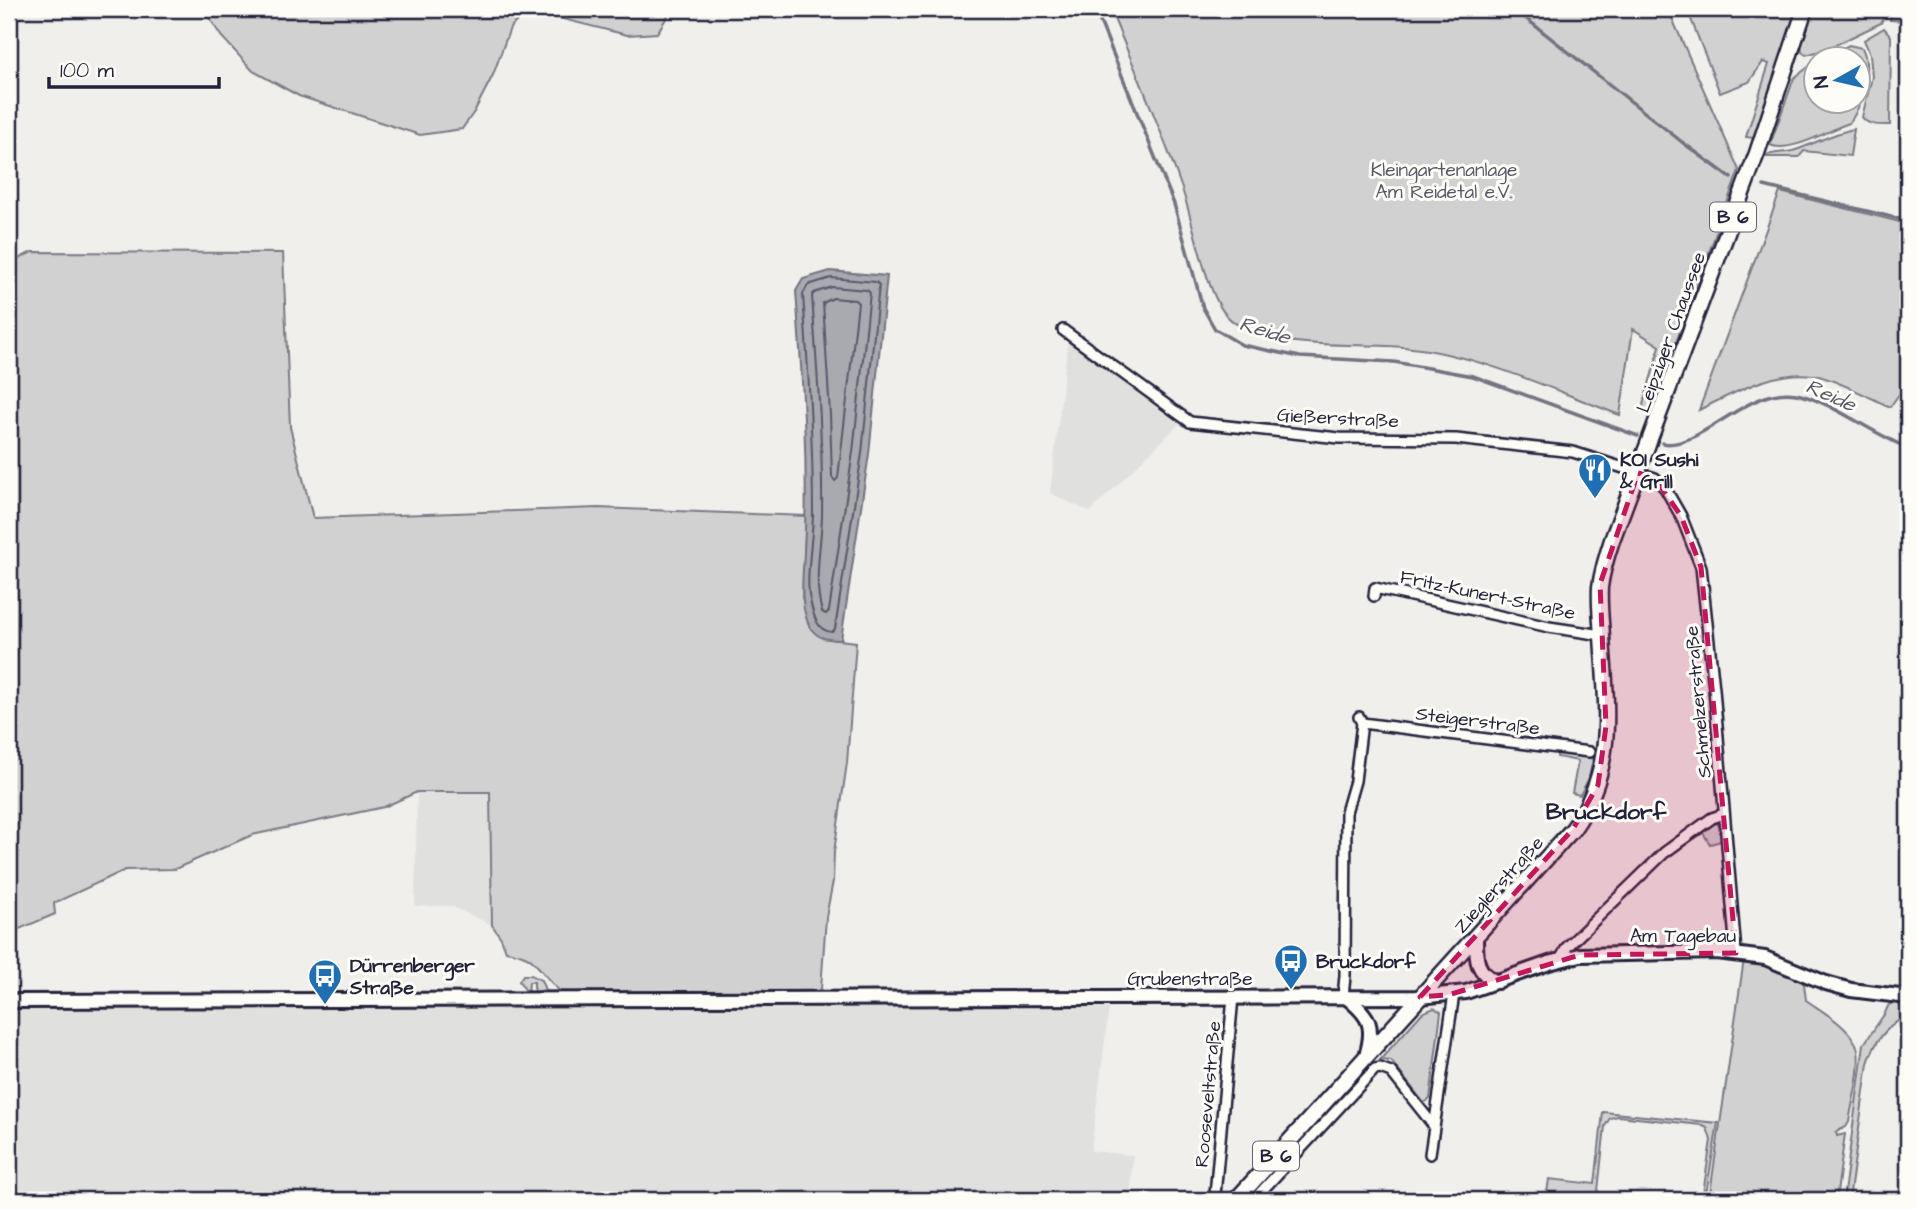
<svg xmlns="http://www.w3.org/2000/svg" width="1917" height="1209" font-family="'Architects Daughter',sans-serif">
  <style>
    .built { fill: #e0e0df }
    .green { fill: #d2d1d1; stroke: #7a7a86; stroke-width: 2 }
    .water { fill: #a9a9b0; stroke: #737381; stroke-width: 2 }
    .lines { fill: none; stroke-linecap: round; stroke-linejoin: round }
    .shore { stroke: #58586a; stroke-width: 2 }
    .stream { stroke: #737381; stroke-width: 3.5 }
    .street-casing { stroke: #22223b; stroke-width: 14 }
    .secondary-casing { stroke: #22223b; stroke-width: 18 }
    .primary-casing { stroke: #22223b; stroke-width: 19 }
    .street { stroke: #fdfcf7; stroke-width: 9 }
    .secondary { stroke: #fdfcf7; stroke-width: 12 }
    .primary { stroke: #fdfcf7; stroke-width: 14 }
    .marked { fill: #c2185b; fill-opacity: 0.2; stroke: #c2185b; stroke-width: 5; stroke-dasharray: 14 9; stroke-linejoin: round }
    .labels { text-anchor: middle; stroke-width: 6; stroke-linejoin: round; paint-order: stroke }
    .shield { fill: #fdfcf7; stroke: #646373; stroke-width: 2 }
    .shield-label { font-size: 18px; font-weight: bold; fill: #22223b }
    .park-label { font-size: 19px; fill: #575768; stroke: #fdfcf7 }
    .street-label { font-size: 19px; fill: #22223b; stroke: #fdfcf7 }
    .poi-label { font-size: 19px; font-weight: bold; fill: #22223b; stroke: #fdfcf7; text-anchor: start }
    .water-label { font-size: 21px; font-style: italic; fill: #58586a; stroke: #fdfcf7 }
    .quarter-label { font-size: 23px; font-weight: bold; fill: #22223b; stroke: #fdfcf7 }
  </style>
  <rect width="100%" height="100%" fill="#f0efec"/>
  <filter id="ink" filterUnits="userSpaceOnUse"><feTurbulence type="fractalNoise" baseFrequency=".0143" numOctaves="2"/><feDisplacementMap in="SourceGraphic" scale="14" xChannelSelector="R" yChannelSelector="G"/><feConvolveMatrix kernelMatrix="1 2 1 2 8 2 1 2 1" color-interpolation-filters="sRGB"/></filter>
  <g filter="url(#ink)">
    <g class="built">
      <path d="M 1068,341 L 1179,424 L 1090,512 L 1050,493 Z"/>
      <path d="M 417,792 L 490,792 L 492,925 L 451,906 L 415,906 Z"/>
      <path d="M 842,1003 L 1109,1008 L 1091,1151 L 1133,1155 L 1130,1200 L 9,1200 L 9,1006 Z"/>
    </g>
    <g class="green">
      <path d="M 204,9 L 672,9 L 657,33 L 627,35 L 527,10 L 510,28 L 493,75 L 474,112 L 462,129 L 420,135 L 299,96 L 253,71 L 221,36 Z"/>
      <path d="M 1110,9 L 1668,9 L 1739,170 L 1649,417 L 1643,405 L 1660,346 L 1633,329 L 1620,415 C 1550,389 1479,354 1404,347 C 1355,342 1260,353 1226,315 C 1205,291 1193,219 1181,186 C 1160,126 1134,67 1110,9 Z"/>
      <path d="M 1687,9 L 1798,9 L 1788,43 L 1753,138 L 1746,137 L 1769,64 L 1763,62 L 1749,82 L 1720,93 Z"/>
      <path d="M 1811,9 L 1887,9 L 1881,23 L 1827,49 L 1806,55 L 1802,52 L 1801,45 Z"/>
      <path d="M 1892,9 L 1908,9 L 1908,21 L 1890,20 Z"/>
      <path d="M 1884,28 L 1891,36 L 1890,125 C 1881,125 1867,126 1862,117 L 1872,77 L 1870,54 L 1864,40 Z"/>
      <path d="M 1849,45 L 1862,48 C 1872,66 1862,108 1849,123 C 1829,130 1790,154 1770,145 L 1794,78 L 1815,62 L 1815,102 L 1857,102 L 1857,60 L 1821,59 Z"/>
      <path d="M 1854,129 L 1850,156 L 1804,151 L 1799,157 L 1763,157 C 1774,151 1785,154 1796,150 C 1816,143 1833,133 1854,129 Z"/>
      <path d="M 1780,192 L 1908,224 L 1908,394 L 1902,390 L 1890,407 C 1873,399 1829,376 1813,375 C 1773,370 1734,393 1699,410 Z"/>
      <path d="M 32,252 L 283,253 L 290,427 L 313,518 L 598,508 L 806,516 L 802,598 L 822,638 L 856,642 L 847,763 L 834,852 L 833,881 L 826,917 L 821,989 L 816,992 L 562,993 C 549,984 538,962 527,957 C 521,954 512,952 506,951 L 501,938 L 492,925 L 490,792 L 417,792 L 384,807 L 252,835 L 175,869 L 125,870 L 54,903 L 55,914 L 19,929 L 9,937 L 9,283 L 17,280 L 18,259 Z"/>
      <path d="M 1557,753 L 1587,757 L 1593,759 L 1589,778 L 1580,795 L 1572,793 L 1578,761 L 1557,757 Z"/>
      <path d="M 1714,822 L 1720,826 L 1721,841 L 1710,844 L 1703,833 L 1672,854 L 1671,852 Z"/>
      <path d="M 1744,959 L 1798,977 L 1804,984 L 1806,1000 C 1823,1012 1847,1025 1856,1044 C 1864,1062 1852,1102 1849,1122 L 1846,1127 L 1836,1132 L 1837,1136 L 1845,1134 L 1836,1200 L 1709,1200 Z"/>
      <path d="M 523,975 L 531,975 L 541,980 L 545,990 L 534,992 L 534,982 L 529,982 L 528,992 L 526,991 L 519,981 Z"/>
      <path d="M 1894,1001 L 1908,1001 L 1908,1015 C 1886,1027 1876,1039 1868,1063 L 1849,1200 L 1843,1200 L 1864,1044 L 1885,1013 L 1888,1006 Z"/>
      <path d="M 1434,1008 L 1441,1012 L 1430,1099 L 1424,1103 L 1391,1061 L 1380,1060 L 1422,1013 Z"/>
      <path d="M 1603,1112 L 1718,1123 L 1705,1200 L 1702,1200 L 1711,1140 L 1707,1128 L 1701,1125 L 1618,1116 L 1610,1118 L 1605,1126 L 1597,1200 L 1546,1200 L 1549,1179 L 1595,1184 Z"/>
    </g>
    <path class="water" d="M 830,271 L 887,276 L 869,454 L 841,640 C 829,639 820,640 812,630 C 798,610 803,575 804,552 C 809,465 802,378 796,291 L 803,279 Z"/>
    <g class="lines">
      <g class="shore">
        <path d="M 831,278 L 876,282 L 879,285 L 862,453 L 835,629 L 832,632 C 816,631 813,613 810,600 C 805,579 813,537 813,514 C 813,440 808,367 803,294 L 808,285 Z"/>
        <path d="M 832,287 L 867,290 L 870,293 L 853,452 L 829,611 L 826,614 L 822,612 C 813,581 821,547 822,516 C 823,442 817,369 812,296 L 814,293 Z"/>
        <path d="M 833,298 L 855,300 L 858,303 L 838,478 L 835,481 L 832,477 L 830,414 L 823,303 Z"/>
      </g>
      <g class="stream">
        <path d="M 1095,9 L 1174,204 L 1203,308 L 1215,329 L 1242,345 L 1300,357 L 1394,362 L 1473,376 L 1638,436"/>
        <path d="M 1514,9 L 1682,142 L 1731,178"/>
        <path d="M 1764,186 L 1908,221"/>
        <path d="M 1662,443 C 1700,451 1747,385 1796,394 C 1829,400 1874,435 1908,448"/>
      </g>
      <g class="street-casing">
        <g id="street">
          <path d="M 1063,330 L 1190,422 L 1339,438 L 1456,439 L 1573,452 L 1655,478 L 1665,488 L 1681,516 L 1701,567 L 1714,689 L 1736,953"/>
          <path d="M 1374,596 L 1375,588 L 1549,627 L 1602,635"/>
          <path d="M 1362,723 L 1589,752"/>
          <path d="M 1560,960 L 1567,947 L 1664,853 L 1712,818 L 1724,814"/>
          <path d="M 1343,997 L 1345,976 L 1346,812 L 1355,781 L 1362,723 L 1359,717"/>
          <path d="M 1430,1154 L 1454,994"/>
          <path d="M 1215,1195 L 1233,997"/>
          <path d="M 1240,1196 L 1257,1196 L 1375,1069 L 1380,1068 L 1391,1072 L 1434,1126"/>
        </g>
      </g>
      <g class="secondary-casing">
        <g id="secondary">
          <path d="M 1476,939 C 1476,959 1476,973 1497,982"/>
          <path d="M 1346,997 C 1370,1016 1375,1026 1366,1056"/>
          <path d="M 9,1001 L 1420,997 L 1466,992 L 1549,963 L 1580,955 L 1717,952 L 1765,958 L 1826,983 L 1851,990 L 1908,997"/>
        </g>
      </g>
      <g class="primary-casing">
        <path id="primary" d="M 1236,1200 L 1573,829 C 1617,767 1606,707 1602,636 C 1601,620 1599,604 1600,587 C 1602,571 1607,555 1612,540 L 1757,153 L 1805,9"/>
      </g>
      <use href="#street" class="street"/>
      <use href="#secondary" class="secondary"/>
      <use href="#primary" class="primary"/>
    </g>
  </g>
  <path class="marked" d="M 1638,473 L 1655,478 L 1681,516 L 1701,567 L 1736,953 L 1580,955 L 1448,995 L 1420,997 L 1573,829 L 1598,785 L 1606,726 L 1600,584 Z"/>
  <defs>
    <g id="restaurant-pin" transform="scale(1.75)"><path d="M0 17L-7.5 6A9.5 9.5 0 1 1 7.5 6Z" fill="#1f6fb2" stroke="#fdfcf7"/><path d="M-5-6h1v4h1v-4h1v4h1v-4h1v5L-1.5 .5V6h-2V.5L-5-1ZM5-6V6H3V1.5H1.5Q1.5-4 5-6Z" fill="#fff"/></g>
    <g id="bus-pin" transform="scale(1.75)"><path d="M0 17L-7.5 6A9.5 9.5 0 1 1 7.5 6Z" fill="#1f6fb2" stroke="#fdfcf7"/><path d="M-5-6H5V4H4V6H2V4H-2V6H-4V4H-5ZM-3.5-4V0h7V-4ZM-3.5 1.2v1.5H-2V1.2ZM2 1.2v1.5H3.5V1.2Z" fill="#fff"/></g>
  </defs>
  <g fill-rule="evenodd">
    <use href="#restaurant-pin" x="1595" y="470"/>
    <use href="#bus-pin" x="1291" y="961"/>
    <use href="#bus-pin" x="325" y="976"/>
  </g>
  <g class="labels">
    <g class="shield">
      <rect x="1710" y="202.5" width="46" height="29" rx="5"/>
      <rect x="1253" y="1141.5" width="46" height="29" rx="5"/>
    </g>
    <g class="shield-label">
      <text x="1733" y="223">B 6</text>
      <text x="1276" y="1162">B 6</text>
    </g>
    <g class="park-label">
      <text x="1444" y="176">Kleingartenanlage<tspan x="1444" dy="22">Am Reidetal e.V.</tspan></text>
    </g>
    <g class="street-label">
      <text transform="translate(1670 332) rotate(-70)" y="7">Leipziger Chaussee</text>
      <text transform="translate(1338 417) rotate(3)" y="7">Gießerstraße</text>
      <text transform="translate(1488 594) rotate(12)" y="7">Fritz-Kunert-Straße</text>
      <text transform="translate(1697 702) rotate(-95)" y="7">Schmelzerstraße</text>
      <text transform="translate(1478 720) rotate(7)" y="7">Steigerstraße</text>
      <text transform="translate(1498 884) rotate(-48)" y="7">Zieglerstraße</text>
      <text x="1683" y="942">Am Tagebau</text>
      <text x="1190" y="985">Grubenstraße</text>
      <text transform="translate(1207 1094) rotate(-85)" y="7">Rooseveltstraße</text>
    </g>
    <g class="poi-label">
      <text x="1620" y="466">KOI Sushi<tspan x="1620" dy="22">&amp; Grill</tspan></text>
      <text x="1316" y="968">Bruckdorf</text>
      <text x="350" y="972">Dürrenberger<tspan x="350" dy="22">Straße</tspan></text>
    </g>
    <g class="water-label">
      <text transform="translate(1265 330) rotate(17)" y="7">Reide</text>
      <text transform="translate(1831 395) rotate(24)" y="7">Reide</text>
    </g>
    <g class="quarter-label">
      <text x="1606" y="819">Bruckdorf</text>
    </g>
  </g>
  <rect width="1917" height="1209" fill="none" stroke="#fdfcf7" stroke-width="35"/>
  <rect x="18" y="18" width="1882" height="1174" fill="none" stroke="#22223b" stroke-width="2.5" filter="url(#ink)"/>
  <g transform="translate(1837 80) rotate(262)"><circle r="33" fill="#fdfcf7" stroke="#a5a5ac" stroke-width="2"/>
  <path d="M0-5L12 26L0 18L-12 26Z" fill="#1f6fb2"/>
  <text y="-10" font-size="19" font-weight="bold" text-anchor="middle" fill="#22223b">N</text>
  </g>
  <path d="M49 77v10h170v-10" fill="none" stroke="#22223b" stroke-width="3.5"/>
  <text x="60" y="77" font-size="21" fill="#22223b" stroke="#fdfcf7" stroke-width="5" paint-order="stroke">100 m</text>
</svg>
